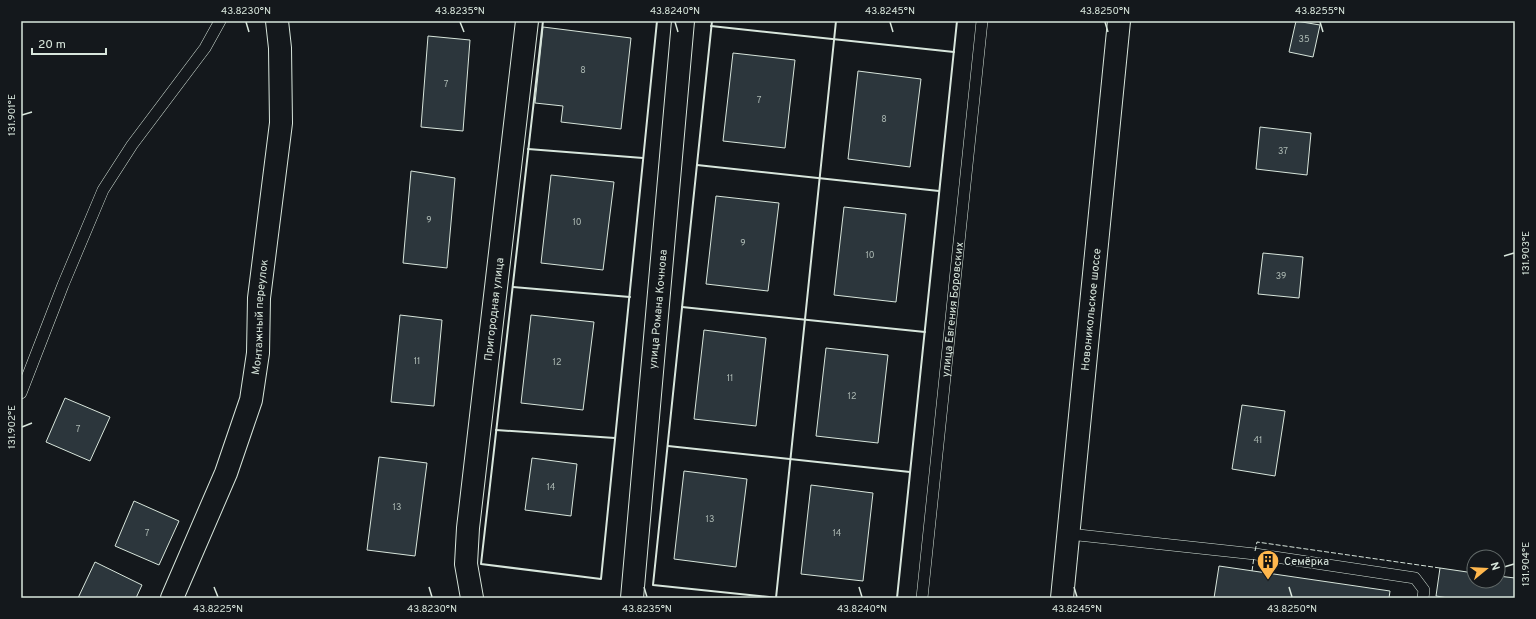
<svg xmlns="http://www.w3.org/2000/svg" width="1536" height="619" font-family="Overpass,sans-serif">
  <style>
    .building { fill: #2c363c; stroke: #d8e6dc }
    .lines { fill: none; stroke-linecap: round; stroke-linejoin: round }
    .service-casing { stroke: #d8e6dc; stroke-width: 12 }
    .minor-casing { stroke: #d8e6dc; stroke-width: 24 }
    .trunk-casing { stroke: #d8e6dc; stroke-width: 24 }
    .service { stroke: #14181c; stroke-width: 11 }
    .minor { stroke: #14181c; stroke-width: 22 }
    .trunk { stroke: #14181c; stroke-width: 22 }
    .fence { stroke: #d8e6dc; stroke-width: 1; stroke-dasharray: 5 2; stroke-linecap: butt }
    .wall { stroke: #d8e6dc; stroke-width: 2 }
    .ticks { fill: none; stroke: #d8e6dc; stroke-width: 1.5 }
    .labels { text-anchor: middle; stroke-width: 3; stroke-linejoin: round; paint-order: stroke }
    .number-label { font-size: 9px; fill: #adbab4 }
    .street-label { font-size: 11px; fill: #d8e6dc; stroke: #14181c }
    .poi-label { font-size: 11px; fill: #d8e6dc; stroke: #14181c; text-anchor: start }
    .neatline { fill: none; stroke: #d8e6dc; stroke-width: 1.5 }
    .ticks-label { font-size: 10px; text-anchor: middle; fill: #d8e6dc }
  </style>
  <rect width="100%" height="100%" fill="#14181c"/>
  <g class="building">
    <path d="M 1296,21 L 1320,25 L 1313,57 L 1289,52 Z"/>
    <path d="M 543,27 L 631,38 L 621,129 L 561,122 L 563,106 L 535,103 Z"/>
    <path d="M 428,36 L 470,40 L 463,131 L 421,127 Z"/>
    <path d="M 733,53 L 795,60 L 785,148 L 723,141 Z"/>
    <path d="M 858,71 L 921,79 L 910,167 L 848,159 Z"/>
    <path d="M 1260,127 L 1311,133 L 1307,175 L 1256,169 Z"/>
    <path d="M 411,171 L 455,178 L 447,268 L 403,263 Z"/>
    <path d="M 551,175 L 614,182 L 603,270 L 541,263 Z"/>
    <path d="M 716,196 L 779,203 L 768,291 L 706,284 Z"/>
    <path d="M 844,207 L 906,214 L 896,302 L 834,295 Z"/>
    <path d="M 1263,253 L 1303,257 L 1299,298 L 1258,294 Z"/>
    <path d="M 400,315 L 442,320 L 434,406 L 391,402 Z"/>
    <path d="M 531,315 L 594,322 L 583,410 L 521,403 Z"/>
    <path d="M 704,330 L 766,338 L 756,426 L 694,419 Z"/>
    <path d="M 826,348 L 888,355 L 878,443 L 816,436 Z"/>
    <path d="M 65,398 L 110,417 L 90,461 L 46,442 Z"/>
    <path d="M 1242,405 L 1285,411 L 1275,476 L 1232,469 Z"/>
    <path d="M 379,457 L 427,463 L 415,556 L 367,550 Z"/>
    <path d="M 532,458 L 577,464 L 571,516 L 525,510 Z"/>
    <path d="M 684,471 L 747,479 L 736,567 L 674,559 Z"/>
    <path d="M 811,485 L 873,493 L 863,581 L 801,574 Z"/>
    <path d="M 134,501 L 179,521 L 159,565 L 115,546 Z"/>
    <path d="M 95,562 L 142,585 L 136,598 L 78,598 Z"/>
    <path d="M 1219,566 L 1390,591 L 1389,598 L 1214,598 Z"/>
    <path d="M 1440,568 L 1474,573 L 1474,581 L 1498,581 L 1498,576 L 1515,578 L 1515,598 L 1448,598 L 1436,596 Z"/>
  </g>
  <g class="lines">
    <g class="service-casing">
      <g id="service">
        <path d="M 21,393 L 63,285 L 103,190 L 132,145 L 205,48 L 220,21"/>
        <path d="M 1069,534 L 1255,554 L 1415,578 L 1424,590 L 1423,598"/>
        <path id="s1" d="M 922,598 L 982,21"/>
      </g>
    </g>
    <g class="minor-casing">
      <g id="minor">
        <path id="s2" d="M 172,598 L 226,473 L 251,400 L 258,353 L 259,298 L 281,123 L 280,48 L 277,21"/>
        <path id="s3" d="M 472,598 L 466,564 L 468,528 L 527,21"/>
        <path id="s4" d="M 632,598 L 683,21"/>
      </g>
    </g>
    <g class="trunk-casing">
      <g id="trunk">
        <path id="s5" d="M 1062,598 L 1119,21"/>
      </g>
    </g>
    <use href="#service" class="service"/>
    <use href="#minor" class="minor"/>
    <use href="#trunk" class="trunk"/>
    <g class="fence">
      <path d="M 1255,551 L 1257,542 L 1440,568"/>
      <path d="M 1252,571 L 1254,557"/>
    </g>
    <g class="wall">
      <path d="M 543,21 L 481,564 L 601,579 L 657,21"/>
      <path d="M 712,21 L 653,585 L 779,598"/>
      <path d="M 711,26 L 954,52"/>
      <path d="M 528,149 L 643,158"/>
      <path d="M 697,165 L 939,191"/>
      <path d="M 513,287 L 630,297"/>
      <path d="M 682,307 L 925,332"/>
      <path d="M 496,430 L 615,438"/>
      <path d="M 668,446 L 910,472"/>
      <path d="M 776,598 L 836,21"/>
      <path d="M 897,598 L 957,21"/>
    </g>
  </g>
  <path class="ticks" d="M 246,22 L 249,32M 460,22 L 464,32M 675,22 L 678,32M 890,22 L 893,32M 1105,22 L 1108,32M 1320,22 L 1323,32M 22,115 L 32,112M 1504,256 L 1514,253M 22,427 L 32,423M 1504,567 L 1514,564M 214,587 L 218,597M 429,587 L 432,597M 644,587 L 647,597M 859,587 L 862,597M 1074,587 L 1077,597M 1289,587 L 1292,597"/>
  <defs>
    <g id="building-pin" transform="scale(1.15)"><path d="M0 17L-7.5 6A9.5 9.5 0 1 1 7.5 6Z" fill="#ffb74d" stroke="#14181c"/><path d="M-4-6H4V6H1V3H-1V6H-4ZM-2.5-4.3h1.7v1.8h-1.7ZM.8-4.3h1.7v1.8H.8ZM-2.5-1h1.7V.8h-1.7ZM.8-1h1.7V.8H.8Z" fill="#111"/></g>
  </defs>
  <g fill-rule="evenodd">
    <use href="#building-pin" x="1268" y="561"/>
  </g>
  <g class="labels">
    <g class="number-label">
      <text x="1304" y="42">35</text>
      <text x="583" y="73">8</text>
      <text x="446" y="87">7</text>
      <text x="759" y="103">7</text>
      <text x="884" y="122">8</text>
      <text x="1283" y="154">37</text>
      <text x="429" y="223">9</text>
      <text x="577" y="225">10</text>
      <text x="743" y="246">9</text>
      <text x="870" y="258">10</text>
      <text x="1281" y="279">39</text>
      <text x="417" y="364">11</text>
      <text x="557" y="365">12</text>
      <text x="730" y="381">11</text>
      <text x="852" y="399">12</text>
      <text x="78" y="432">7</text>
      <text x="1258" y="443">41</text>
      <text x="551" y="490">14</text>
      <text x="397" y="510">13</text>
      <text x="710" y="522">13</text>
      <text x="147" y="536">7</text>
      <text x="837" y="536">14</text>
    </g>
    <g class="street-label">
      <text dy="4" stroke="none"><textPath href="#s3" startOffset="291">Пригородная улица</textPath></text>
      <text dy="4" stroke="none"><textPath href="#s4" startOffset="290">улица Романа Кочнова</textPath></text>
      <text dy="4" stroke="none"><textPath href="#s1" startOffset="290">улица Евгения Боровских</textPath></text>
      <text dy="4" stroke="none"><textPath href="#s5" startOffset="290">Новоникольское шоссе</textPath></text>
      <text dy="4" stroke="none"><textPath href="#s2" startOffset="297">Монтажный переулок</textPath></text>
    </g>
    <g class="poi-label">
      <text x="1284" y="565">Семёрка</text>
    </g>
  </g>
  <rect width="1536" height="619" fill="none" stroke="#14181c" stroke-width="44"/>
  <g transform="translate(1486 569) rotate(72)"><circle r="19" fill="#14181c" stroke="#626a69"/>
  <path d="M0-3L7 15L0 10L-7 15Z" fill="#ffb74d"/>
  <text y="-6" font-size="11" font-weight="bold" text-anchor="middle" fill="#d8e6dc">N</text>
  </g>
  <path d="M32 48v6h74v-6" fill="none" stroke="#d8e6dc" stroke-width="2"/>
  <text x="38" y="48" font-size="12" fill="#d8e6dc" stroke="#14181c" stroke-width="3" paint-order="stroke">20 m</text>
  <rect x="22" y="22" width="1492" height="575" class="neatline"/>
  <g class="ticks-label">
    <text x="246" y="14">43.8230°N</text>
    <text x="460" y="14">43.8235°N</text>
    <text x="675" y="14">43.8240°N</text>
    <text x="890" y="14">43.8245°N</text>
    <text x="1105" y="14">43.8250°N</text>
    <text x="1320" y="14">43.8255°N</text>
    <text transform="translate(11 115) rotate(-90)" y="4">131.901°E</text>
    <text transform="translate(1525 253) rotate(-90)" y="4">131.903°E</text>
    <text transform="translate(11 427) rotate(-90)" y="4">131.902°E</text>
    <text transform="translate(1525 564) rotate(-90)" y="4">131.904°E</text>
    <text x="218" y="612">43.8225°N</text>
    <text x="432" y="612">43.8230°N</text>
    <text x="647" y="612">43.8235°N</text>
    <text x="862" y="612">43.8240°N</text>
    <text x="1077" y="612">43.8245°N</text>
    <text x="1292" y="612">43.8250°N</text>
  </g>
</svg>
